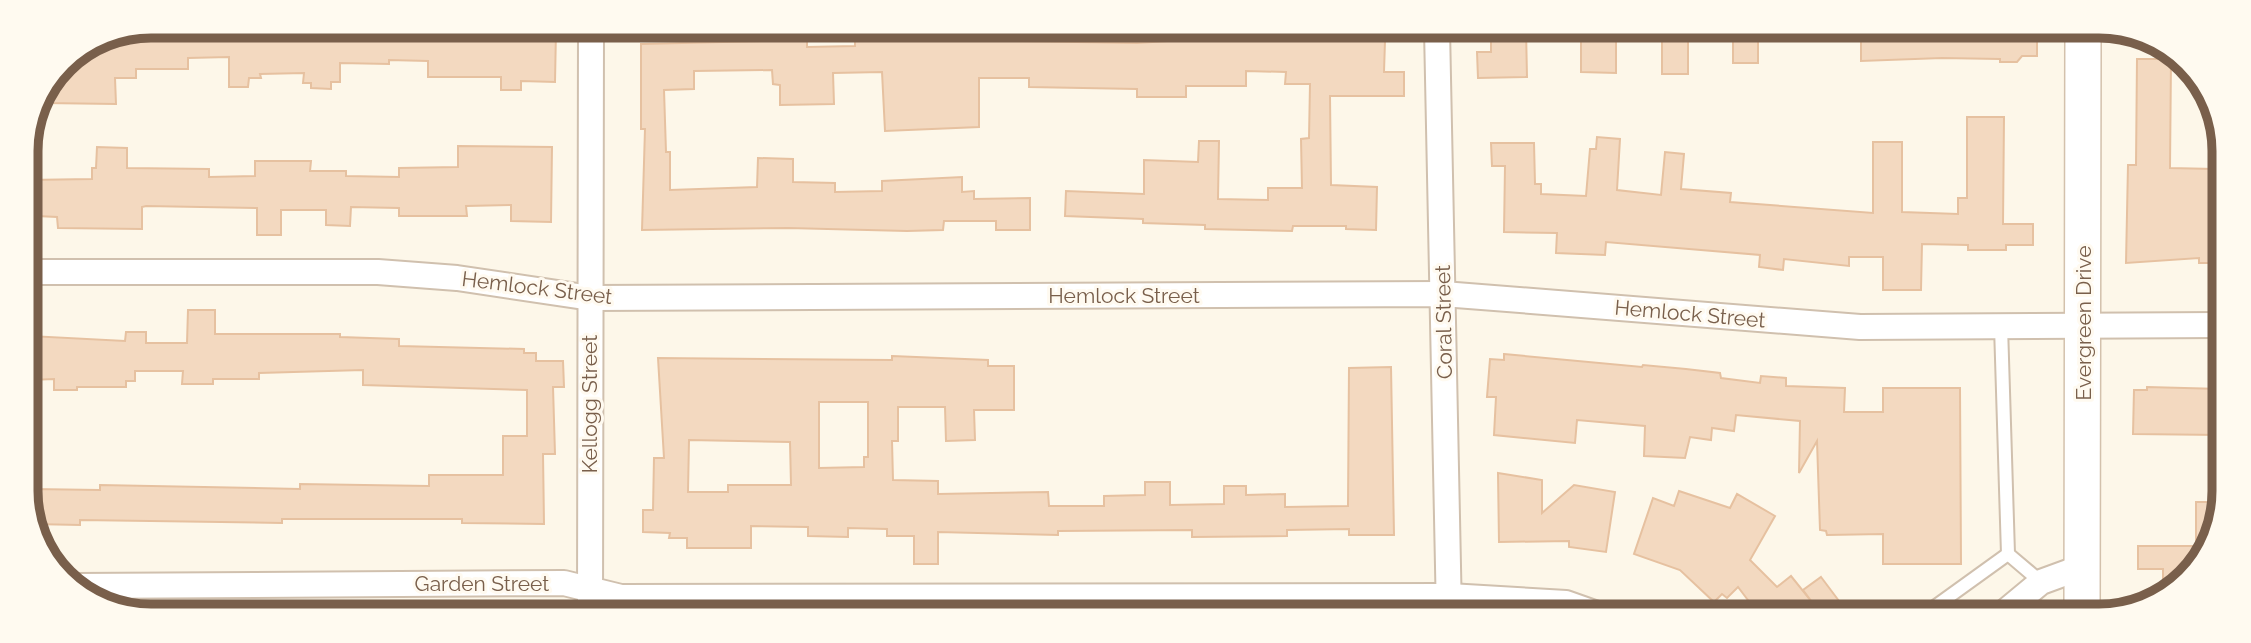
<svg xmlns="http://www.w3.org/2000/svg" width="2251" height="643" font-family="Raleway,sans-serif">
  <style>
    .building { fill: #f3d9c0; stroke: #e6c1a0; stroke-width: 2; fill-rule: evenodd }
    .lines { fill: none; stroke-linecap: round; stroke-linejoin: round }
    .lane-casing { stroke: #d0c0ae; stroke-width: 16 }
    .street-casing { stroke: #d0c0ae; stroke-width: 28 }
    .secondary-casing { stroke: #d3c1ac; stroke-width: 38 }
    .lane { stroke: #fff; stroke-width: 12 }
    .street { stroke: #fff; stroke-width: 24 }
    .secondary { stroke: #fff; stroke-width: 35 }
    .labels { text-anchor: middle; stroke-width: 6; stroke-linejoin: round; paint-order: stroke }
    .street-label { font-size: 21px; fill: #795f4b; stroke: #fffaf0 }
    .rim { fill: none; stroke: #795f4b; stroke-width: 9 }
  </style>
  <rect width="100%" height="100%" fill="#fdf7e9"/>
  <g class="building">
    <path d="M 152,26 L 463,27 L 463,33 L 556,30 L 555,82 L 521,81 L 521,90 L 501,90 L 501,77 L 428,77 L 428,61 L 389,60 L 389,64 L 340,63 L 340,82 L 331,82 L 331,89 L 311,88 L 311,83 L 303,83 L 304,73 L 260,74 L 261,78 L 249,78 L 248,87 L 229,87 L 229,57 L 188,58 L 188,69 L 136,69 L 136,78 L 115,78 L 116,104 L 45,103 L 63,63 L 104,36 Z"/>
    <path d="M 1167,28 L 1190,28 L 1190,39 L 1271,40 L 1287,40 L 1287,35 L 1337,35 L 1337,29 L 1358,29 L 1357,41 L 1385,41 L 1384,72 L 1404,72 L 1404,96 L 1330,96 L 1331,185 L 1377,187 L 1376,230 L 1346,229 L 1346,226 L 1293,226 L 1292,231 L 1205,229 L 1205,225 L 1143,223 L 1143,219 L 1065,216 L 1066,191 L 1144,194 L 1144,160 L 1198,162 L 1199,141 L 1219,141 L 1218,199 L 1268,200 L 1268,188 L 1302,188 L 1301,139 L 1309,138 L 1310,84 L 1285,84 L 1286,72 L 1246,71 L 1246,86 L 1186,86 L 1186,97 L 1137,97 L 1137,89 L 1029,87 L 1029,78 L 979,78 L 979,127 L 885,131 L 882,72 L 833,73 L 834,104 L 780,105 L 780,85 L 773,84 L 772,70 L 694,71 L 694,89 L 664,90 L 666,152 L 670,152 L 670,190 L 757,187 L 758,158 L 793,159 L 793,182 L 835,183 L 835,192 L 882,191 L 882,181 L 962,177 L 962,192 L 974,191 L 974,199 L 1030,198 L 1030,230 L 996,230 L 996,221 L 944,221 L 943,230 L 907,231 L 788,228 L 642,230 L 645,129 L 641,129 L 641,44 L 807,40 L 807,47 L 855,46 L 855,41 L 949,40 L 1137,43 L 1167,41 Z"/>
    <path d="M 1491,29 L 1526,29 L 1527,77 L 1478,78 L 1477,52 L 1491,52 Z"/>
    <path d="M 1581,29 L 1616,29 L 1616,73 L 1581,72 Z"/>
    <rect x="1662" y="29" width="26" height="45"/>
    <rect x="1733" y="30" width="25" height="33"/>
    <path d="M 1925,30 L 2037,30 L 2037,56 L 2022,56 L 2017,62 L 2000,62 L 2000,59 L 1942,58 L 1861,61 L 1861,33 L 1925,34 Z"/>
    <path d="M 2137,59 L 2171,59 L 2170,168 L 2214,169 L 2214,201 L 2222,201 L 2222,263 L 2199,263 L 2199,258 L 2126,263 L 2128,165 L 2136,165 Z"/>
    <path d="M 1967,117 L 2004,117 L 2003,224 L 2033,224 L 2033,245 L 2006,245 L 2006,250 L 1968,250 L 1968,245 L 1922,244 L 1921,290 L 1883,290 L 1883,257 L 1849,257 L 1849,266 L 1784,259 L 1783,270 L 1759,267 L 1760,255 L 1606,242 L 1605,255 L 1556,253 L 1557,233 L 1504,232 L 1505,166 L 1492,166 L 1491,143 L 1534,143 L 1535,184 L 1541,184 L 1541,194 L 1586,196 L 1590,149 L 1596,149 L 1597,137 L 1620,139 L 1617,190 L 1661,195 L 1665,152 L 1684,154 L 1681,189 L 1731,193 L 1730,202 L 1873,213 L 1873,142 L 1902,142 L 1902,212 L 1958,214 L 1958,198 L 1967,198 Z"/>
    <path d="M 458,146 L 552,147 L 551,222 L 511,221 L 511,205 L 466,206 L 467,216 L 399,216 L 399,208 L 351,207 L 350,226 L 326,225 L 326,210 L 281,210 L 281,235 L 257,235 L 257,208 L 146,206 L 142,207 L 142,229 L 58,228 L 57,217 L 37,216 L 36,207 L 27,208 L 27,180 L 92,179 L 92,168 L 96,168 L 97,147 L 127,148 L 127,168 L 209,169 L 209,177 L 255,176 L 255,161 L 311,161 L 310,171 L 346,171 L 346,176 L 399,177 L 399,168 L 458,167 Z"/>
    <path d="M 188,310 L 215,310 L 215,334 L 340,334 L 340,337 L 399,339 L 399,346 L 524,349 L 524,353 L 536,353 L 536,361 L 563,361 L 564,387 L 553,387 L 555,454 L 543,454 L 544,524 L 462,523 L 462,519 L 282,519 L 282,523 L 80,520 L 80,525 L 33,524 L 32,489 L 100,490 L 100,485 L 300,489 L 300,484 L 429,486 L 429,475 L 503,475 L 503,436 L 527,436 L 527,390 L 363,385 L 363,370 L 259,373 L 259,379 L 213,379 L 213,384 L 182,384 L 183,371 L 135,371 L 135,381 L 126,381 L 126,387 L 77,387 L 77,390 L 54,390 L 54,379 L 30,380 L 30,336 L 125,341 L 126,332 L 146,332 L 146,343 L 187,343 Z"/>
    <path d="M 1504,354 L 1642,367 L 1643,365 L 1686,369 L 1720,373 L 1721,378 L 1760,383 L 1761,376 L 1786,378 L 1786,386 L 1845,388 L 1844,412 L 1883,412 L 1883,388 L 1960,388 L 1961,564 L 1883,564 L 1883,534 L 1827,535 L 1826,531 L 1820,530 L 1817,441 L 1799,473 L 1800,421 L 1736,415 L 1734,431 L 1712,428 L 1711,440 L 1690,437 L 1685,458 L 1644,456 L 1645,426 L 1577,420 L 1575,443 L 1494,435 L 1496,397 L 1487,397 L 1490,359 L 1504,360 Z"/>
    <path d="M 892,356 L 988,360 L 988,366 L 1014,366 L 1014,410 L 974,410 L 975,440 L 946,441 L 945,407 L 898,407 L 898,441 L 892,441 L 893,480 L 938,481 L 938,494 L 1048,492 L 1049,506 L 1104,506 L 1104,496 L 1145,495 L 1145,482 L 1170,482 L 1170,505 L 1224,504 L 1224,486 L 1246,486 L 1246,495 L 1285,494 L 1285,507 L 1348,506 L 1349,368 L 1391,367 L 1394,535 L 1349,535 L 1349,529 L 1287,530 L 1287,536 L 1192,537 L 1192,530 L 1058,531 L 1058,535 L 938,532 L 938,564 L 914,564 L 914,536 L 887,536 L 887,529 L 848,528 L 848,537 L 808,536 L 808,527 L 751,526 L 751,548 L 687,548 L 687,538 L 669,538 L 670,533 L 643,532 L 643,510 L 653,510 L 654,458 L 664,458 L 658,358 L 892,360 ZM 819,402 L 868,402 L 868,457 L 864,457 L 864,467 L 819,468 ZM 689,440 L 790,442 L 791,485 L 728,485 L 728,492 L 688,492 Z"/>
    <path d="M 2147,387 L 2221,389 L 2221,435 L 2133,434 L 2134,390 L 2147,390 Z"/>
    <path d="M 1498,473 L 1542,480 L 1542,513 L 1574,485 L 1615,492 L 1606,552 L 1569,547 L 1569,541 L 1499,542 Z"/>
    <path d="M 1679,491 L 1730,508 L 1737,494 L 1775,516 L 1750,560 L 1777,587 L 1791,576 L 1812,602 L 1794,616 L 1760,616 L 1738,587 L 1727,598 L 1722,594 L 1714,602 L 1680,570 L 1634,554 L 1653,498 L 1674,506 Z"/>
    <path d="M 2196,502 L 2221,502 L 2221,523 L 2182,586 L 2163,593 L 2163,569 L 2138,569 L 2138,546 L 2196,546 Z"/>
    <path d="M 1821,577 L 1839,601 L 1821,614 L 1803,590 Z"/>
  </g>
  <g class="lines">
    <g class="lane-casing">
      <g id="lane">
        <path d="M 2001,326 L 2008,554 L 2041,582"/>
        <path d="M 1922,616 L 2008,554"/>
      </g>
    </g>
    <g class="street-casing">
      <g id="street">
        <path d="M 1437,29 L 1449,615"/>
        <path d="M 27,272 L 378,272 L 457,278 L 591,298 L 1443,294 L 1860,327 L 2221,325"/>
        <path d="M 74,586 L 564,583 L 621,597 L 1449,596 L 1566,603 L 1600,615"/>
        <path d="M 590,614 L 591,27"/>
        <path d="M 2000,616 L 2041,582 L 2082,567"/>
      </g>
    </g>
    <g class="secondary-casing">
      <path id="secondary" d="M 2082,616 L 2083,30"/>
    </g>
    <use href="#lane" class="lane"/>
    <use href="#street" class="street"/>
    <use href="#secondary" class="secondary"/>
  </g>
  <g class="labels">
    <g class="street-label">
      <text transform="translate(537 288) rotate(7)" y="7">Hemlock Street</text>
      <text x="1124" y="303">Hemlock Street</text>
      <text transform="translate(1690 314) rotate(5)" y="7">Hemlock Street</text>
      <text transform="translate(1444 322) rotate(-91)" y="7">Coral Street</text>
      <text transform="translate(2084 323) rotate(-90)" y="7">Evergreen Drive</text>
      <text transform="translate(590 404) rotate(-90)" y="7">Kellogg Street</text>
      <text x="482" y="591">Garden Street</text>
    </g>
  </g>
  <path d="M0 0H2251V643H0ZM151 38H2099A113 113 0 0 1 2212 151V491A113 113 0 0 1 2099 604H151A113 113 0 0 1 38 491V151A113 113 0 0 1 151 38Z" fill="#fffaf0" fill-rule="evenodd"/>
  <path class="rim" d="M151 38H2099A113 113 0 0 1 2212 151V491A113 113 0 0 1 2099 604H151A113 113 0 0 1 38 491V151A113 113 0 0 1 151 38Z"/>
</svg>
